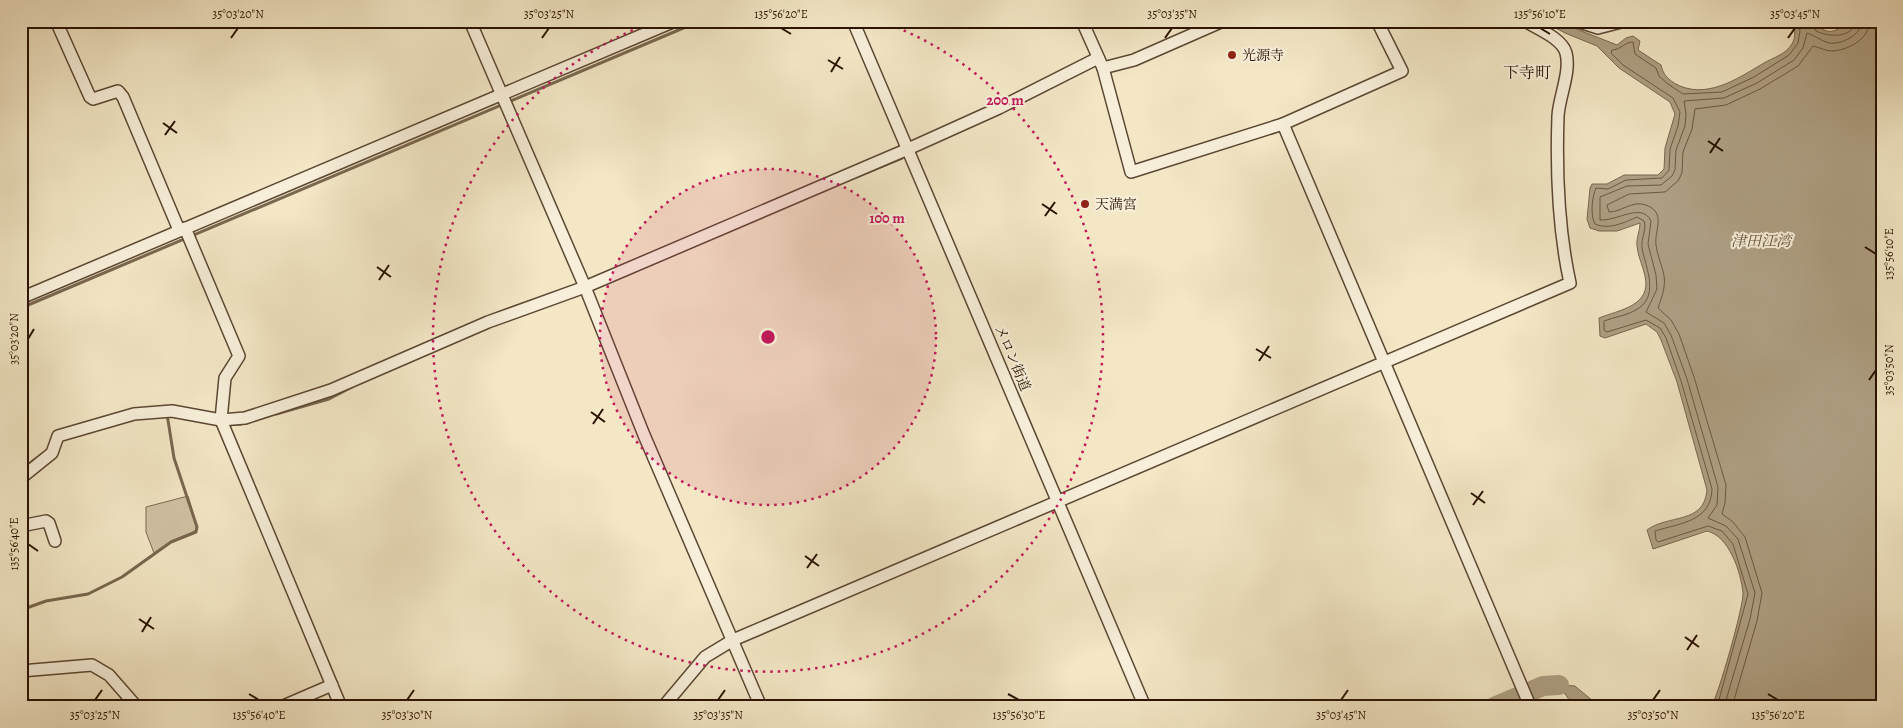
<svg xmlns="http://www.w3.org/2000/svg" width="1903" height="728" font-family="Alegreya,'Noto Serif JP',serif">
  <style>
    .green { fill: #d1c3a5; stroke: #7d6a53 }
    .water { fill: #ae9f83; stroke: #79674f }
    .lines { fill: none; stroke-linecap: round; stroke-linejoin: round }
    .shore { stroke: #6c5842; stroke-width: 1 }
    .stream { stroke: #79674f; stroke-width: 3 }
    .river { stroke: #ae9f83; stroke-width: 20 }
    .minor-casing { stroke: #5c4732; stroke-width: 14 }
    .minor { stroke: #f7efda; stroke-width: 11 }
    .ticks { fill: none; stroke: #291201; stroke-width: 2 }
    .ring { fill: none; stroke: #c2185b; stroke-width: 2.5; stroke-dasharray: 2.5 5 }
    .poi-dot { fill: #8f2418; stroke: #f7efda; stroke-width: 2 }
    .labels { text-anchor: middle; stroke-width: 4; stroke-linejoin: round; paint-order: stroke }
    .poi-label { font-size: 14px; fill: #291201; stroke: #f7efda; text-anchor: start }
    .street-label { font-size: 14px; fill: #291201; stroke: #f7efda }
    .water-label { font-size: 15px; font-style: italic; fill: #65513c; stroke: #f7efda }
    .quarter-label { font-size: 16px; fill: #291201; stroke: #f7efda }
    .centre { fill: #c2185b; stroke: #f7efda; stroke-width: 2.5 }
    .ring-label { font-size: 15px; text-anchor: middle; font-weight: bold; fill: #c2185b; stroke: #f7efda; stroke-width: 4; stroke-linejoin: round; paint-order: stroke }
    .neatline { fill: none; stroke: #291201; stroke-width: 2 }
    .ticks-label { font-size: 12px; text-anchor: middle; fill: #291201 }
  </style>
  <rect width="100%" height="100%" fill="#f3e7c6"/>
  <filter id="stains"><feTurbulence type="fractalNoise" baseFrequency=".004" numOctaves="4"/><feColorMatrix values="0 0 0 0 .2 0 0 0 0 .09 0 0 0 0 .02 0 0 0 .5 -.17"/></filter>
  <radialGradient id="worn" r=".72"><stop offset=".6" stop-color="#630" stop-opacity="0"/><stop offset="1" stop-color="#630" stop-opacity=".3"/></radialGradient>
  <path class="green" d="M 188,496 L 197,526 L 195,531 L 171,542 L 154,553 L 146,532 L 146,507 Z"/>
  <g class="water">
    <path d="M 1543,21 L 1556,21 L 1617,45 L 1626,38 L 1633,36 L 1640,41 L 1638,50 L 1661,65 C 1663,74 1667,78 1674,83 C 1705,101 1737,79 1764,63 C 1774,57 1785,55 1792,44 C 1796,37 1795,29 1793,21 L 1815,21 C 1829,41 1838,27 1853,22 C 1861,19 1874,21 1882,21 L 1882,707 L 1711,707 C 1718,697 1744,605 1743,593 C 1741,572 1729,536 1707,531 L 1653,549 L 1647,530 C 1668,514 1704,525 1707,490 L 1677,382 L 1661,340 L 1657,332 L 1646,324 L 1605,338 L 1600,336 L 1599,318 C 1619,310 1652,306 1645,276 C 1643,266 1638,257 1637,246 C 1636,238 1640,231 1640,223 L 1617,231 L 1599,231 L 1590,228 L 1587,219 L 1590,188 L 1592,184 L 1607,184 L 1624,175 L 1658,175 L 1664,169 L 1665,148 L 1675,114 L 1670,102 L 1619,68 L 1597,46 L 1565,33 Z"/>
    <path d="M 1559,685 L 1575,686 L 1600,707 L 1574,707 Z"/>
  </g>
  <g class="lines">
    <g class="shore">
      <path d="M 1811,21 L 1816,31 C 1828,37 1853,39 1856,21"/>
      <path d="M 1717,707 L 1748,594 L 1733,544 L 1722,531 L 1708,526 L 1658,542 L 1656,540 L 1655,531 C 1680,523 1711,522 1712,489 L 1681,381 L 1666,338 L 1660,328 L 1646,320 L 1607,332 L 1604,330 L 1604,321 C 1614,317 1625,316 1634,311 C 1661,298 1646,269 1642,248 C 1641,238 1647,229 1644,221 L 1637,217 C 1623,223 1609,230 1595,224 C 1590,215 1592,197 1596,188 L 1608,189 L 1626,180 L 1662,178 L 1669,170 L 1670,149 L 1678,126 L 1680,112 L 1673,98 L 1623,65 L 1611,53 L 1612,50 C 1620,50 1625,42 1633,42 L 1635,54 L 1656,68 L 1659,76 L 1668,84 L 1683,94 L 1722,92 L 1754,77 L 1789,55 L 1798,43 L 1800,31 L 1798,21"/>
      <path d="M 1724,707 L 1750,619 L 1755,593 L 1738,539 L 1726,526 L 1708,518 L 1717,505 L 1718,487 L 1687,379 L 1671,335 L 1664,323 L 1646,312 L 1657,289 L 1656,275 L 1648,244 L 1651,221 C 1642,202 1618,221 1600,220 L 1600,197 L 1627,186 L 1661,185 L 1672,176 L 1675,170 L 1676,150 L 1685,126 L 1686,114 L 1684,101 L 1724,98 L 1757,83 L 1794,60 L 1803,48 L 1807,33 C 1814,35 1821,41 1829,43 C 1841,45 1862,35 1862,21"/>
      <path d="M 1732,707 L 1757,621 L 1762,593 L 1745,537 L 1733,522 L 1722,514 L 1725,503 L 1726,485 L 1694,377 L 1679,334 L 1671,320 L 1658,308 C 1662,296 1667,285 1663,271 C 1661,263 1657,254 1656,245 C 1654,230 1667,213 1646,205 C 1632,200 1622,212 1609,212 L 1607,205 L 1629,194 L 1665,192 L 1678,181 L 1682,173 L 1683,152 L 1692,129 L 1695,109 L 1726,105 L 1760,89 L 1798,66 L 1813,46 C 1819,47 1825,51 1832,51 C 1849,50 1869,39 1870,21"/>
    </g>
    <g class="stream">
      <path d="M 856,177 L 902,158"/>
      <path d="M 21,308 L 700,21"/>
      <path d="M 276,414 L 329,399 L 352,387"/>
      <path d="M 225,425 L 241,424"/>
      <path d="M 21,470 L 41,455"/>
      <path d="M 21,610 L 46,601 L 88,594 L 122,577 L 171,542 L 196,532 L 197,527 L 174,458 L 167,414"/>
      <path d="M 413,702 L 415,707"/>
    </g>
    <path class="river" d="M 1494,707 L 1543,686 L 1559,685"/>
    <g class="minor-casing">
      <g id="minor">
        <path d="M 56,21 L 90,97 L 93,99 L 118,91 L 123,97 L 179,230"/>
        <path d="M 470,21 L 585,287 L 644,435 L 761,707"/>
        <path d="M 853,21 L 1145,707"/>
        <path d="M 1082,21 L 1103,68 L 1131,172 L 1283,124 L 1402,71 L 1377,21"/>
        <path d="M 1576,21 L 1598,28 L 1625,21"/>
        <path d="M 1103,68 L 1134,60 L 1223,21"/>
        <path d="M 1283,124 L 1530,706"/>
        <path d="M 185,228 L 239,356 L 225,378 L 221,420 L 341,707"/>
        <path d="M 21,298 L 675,21"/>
        <path d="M 21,478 L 52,453 L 58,436 L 134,414 L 172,411 L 221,420 L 245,418 L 331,390 L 488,322 L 585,287 L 908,149 L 999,108 L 1098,58"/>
        <path d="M 21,526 L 46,521 L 49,523 L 55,541"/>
        <path d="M 21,671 L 92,665 L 109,675 L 137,707"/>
        <path d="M 281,707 L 332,685"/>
        <path d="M 663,707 L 705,657 L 733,640 L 1570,283 C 1558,228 1556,173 1558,116 C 1559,97 1571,72 1566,53 C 1562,38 1537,29 1525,21"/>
      </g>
    </g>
    <use href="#minor" class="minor"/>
  </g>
  <path class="ticks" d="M 781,28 L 791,34M 1540,28 L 1550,34M 231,38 L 238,28M 542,38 L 549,28M 1165,38 L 1172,28M 1788,38 L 1795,28M 828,60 L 843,69M 831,72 L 840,57M 163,123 L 177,133M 165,135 L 175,121M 1708,141 L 1723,151M 1710,153 L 1720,138M 1042,204 L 1057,214M 1045,216 L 1055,202M 1865,247 L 1876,254M 377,267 L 391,277M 379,280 L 389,265M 28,339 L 34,329M 1256,349 L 1271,358M 1259,361 L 1269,346M 1869,380 L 1876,370M 591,412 L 605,422M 593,424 L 603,409M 1471,493 L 1485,503M 1473,505 L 1483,491M 28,544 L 38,551M 805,556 L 819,566M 807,568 L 817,554M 139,619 L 154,629M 142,632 L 151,617M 1685,637 L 1699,647M 1687,650 L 1697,635M 249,694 L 259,700M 1008,694 L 1019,700M 1768,694 L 1778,700M 95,700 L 102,690M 407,700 L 414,690M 718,700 L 725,690M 1341,700 L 1348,690M 1653,700 L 1660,690"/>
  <circle cx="768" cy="337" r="168" fill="#c2185b" fill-opacity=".12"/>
  <g class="ring">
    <circle cx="768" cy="337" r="168"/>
    <path d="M883 22A335 335 0 1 1 653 22"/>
  </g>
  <g class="poi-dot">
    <circle cx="1232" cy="55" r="5"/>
    <circle cx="1085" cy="204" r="5"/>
  </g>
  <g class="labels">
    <g class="poi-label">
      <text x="1242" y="60">光源寺</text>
      <text x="1095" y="209">天満宮</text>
    </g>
    <g class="street-label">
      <text transform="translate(1013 358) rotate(67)" y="5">メロン街道</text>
    </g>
    <g class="water-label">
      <text x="1761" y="246">津田江湾</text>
    </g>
    <g class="quarter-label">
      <text x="1527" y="78">下寺町</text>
    </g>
  </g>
  <circle cx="768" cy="337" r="8" class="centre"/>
  <g class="ring-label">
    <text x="1005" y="105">200 m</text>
    <text x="887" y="223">100 m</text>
  </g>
  <rect width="1903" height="728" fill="none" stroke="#f3e7c6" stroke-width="55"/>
  <rect x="28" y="28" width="1848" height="672" class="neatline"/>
  <g class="ticks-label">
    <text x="238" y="18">35°03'20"N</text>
    <text x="549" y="18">35°03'25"N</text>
    <text x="781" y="18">135°56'20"E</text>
    <text x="1172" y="18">35°03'35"N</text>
    <text x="1540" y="18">135°56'10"E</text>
    <text x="1795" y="18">35°03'45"N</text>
    <text transform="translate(1889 254) rotate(-90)" y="4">135°56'10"E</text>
    <text transform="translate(14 339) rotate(-90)" y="4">35°03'20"N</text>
    <text transform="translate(1889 370) rotate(-90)" y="4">35°03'50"N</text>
    <text transform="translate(14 544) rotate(-90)" y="4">135°56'40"E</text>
    <text x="95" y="719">35°03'25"N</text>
    <text x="259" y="719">135°56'40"E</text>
    <text x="407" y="719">35°03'30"N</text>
    <text x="718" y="719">35°03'35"N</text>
    <text x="1019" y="719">135°56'30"E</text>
    <text x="1341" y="719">35°03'45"N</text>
    <text x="1653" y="719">35°03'50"N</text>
    <text x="1778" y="719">135°56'20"E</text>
  </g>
  <rect width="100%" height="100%" filter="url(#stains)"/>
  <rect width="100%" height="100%" fill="url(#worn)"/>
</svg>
